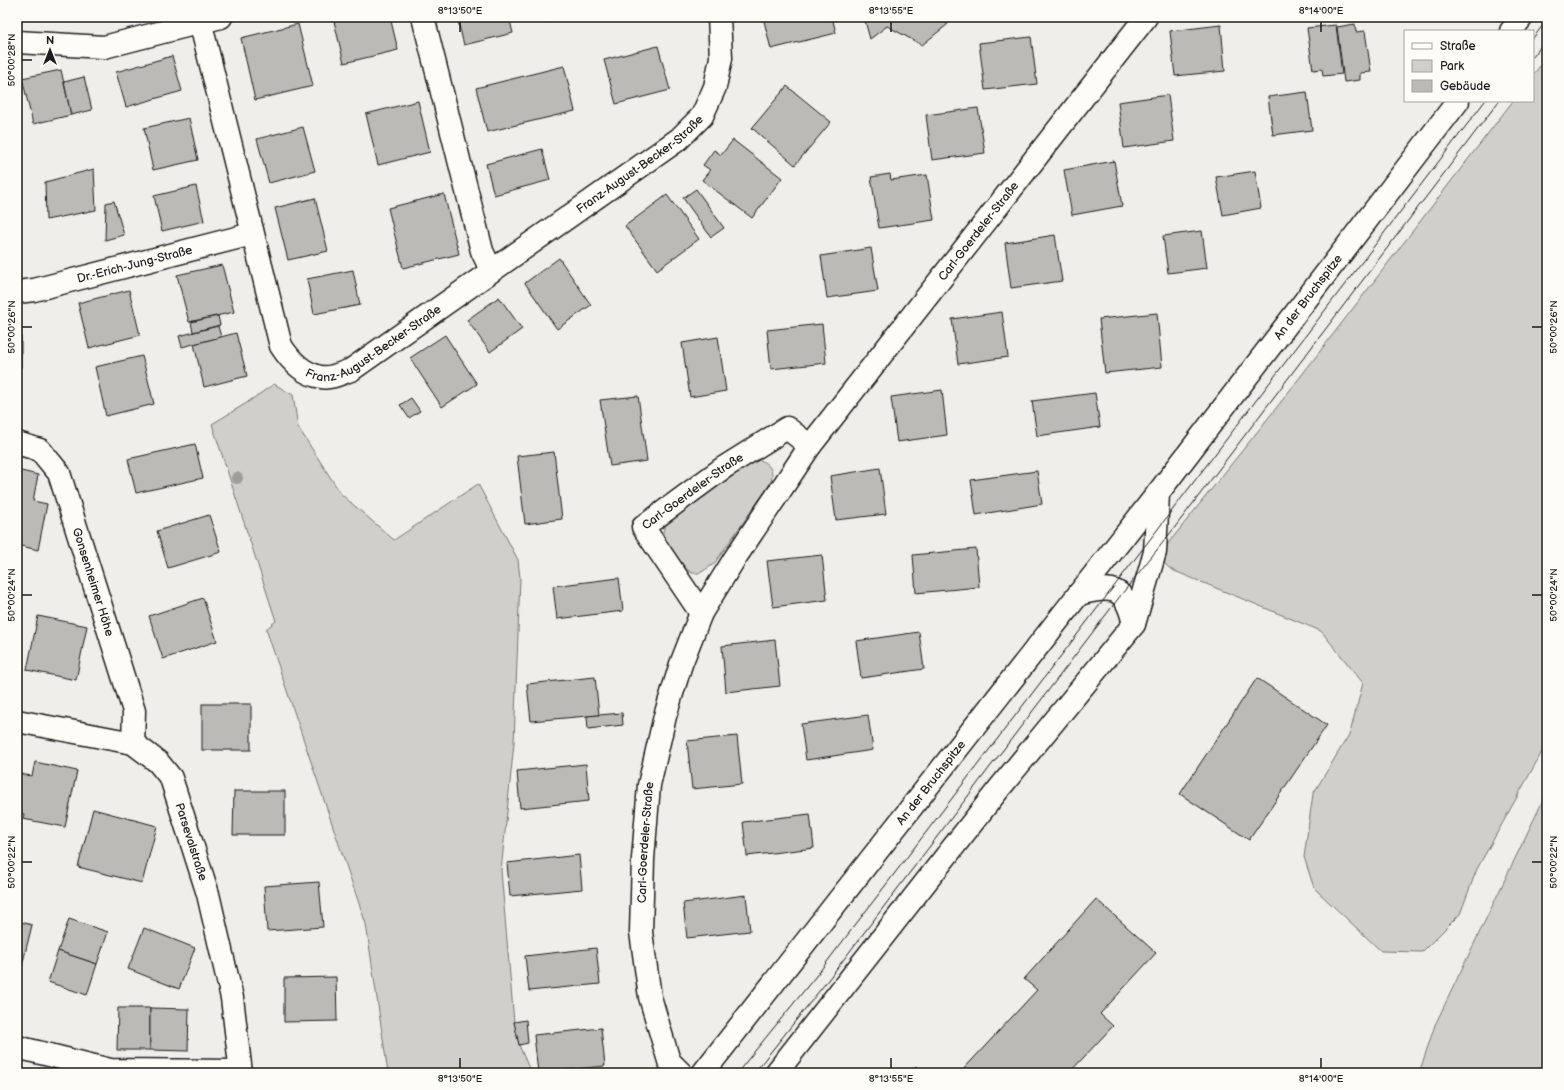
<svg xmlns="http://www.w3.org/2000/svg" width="1564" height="1090" font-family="'Balsamiq Sans',sans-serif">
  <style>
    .green { fill: #d0cfcc; stroke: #767674 }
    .building { fill: #bbbab6; stroke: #1c1c1c }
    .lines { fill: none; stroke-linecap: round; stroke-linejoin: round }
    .minor-casing { stroke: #1c1c1c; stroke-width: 25 }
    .secondary-casing { stroke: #1c1c1c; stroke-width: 25 }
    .minor { stroke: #fdfcf7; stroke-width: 22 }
    .secondary { stroke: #fdfcf7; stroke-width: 22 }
    .tram { stroke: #1c1c1c; stroke-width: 1 }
    .tree { fill: #9e9d9b }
    .ticks { fill: none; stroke: #1c1c1c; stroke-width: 1.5 }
    .labels { text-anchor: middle; stroke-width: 4; stroke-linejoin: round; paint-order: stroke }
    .street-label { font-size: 12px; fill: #1c1c1c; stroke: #fdfcf7 }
    .neatline { fill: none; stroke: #1c1c1c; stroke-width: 1.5 }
    .ticks-label { font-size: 10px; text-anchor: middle; fill: #1c1c1c }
  </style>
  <rect width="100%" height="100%" fill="#f0eeea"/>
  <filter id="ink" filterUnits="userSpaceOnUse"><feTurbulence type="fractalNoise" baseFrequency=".025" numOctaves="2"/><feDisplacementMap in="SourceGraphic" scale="8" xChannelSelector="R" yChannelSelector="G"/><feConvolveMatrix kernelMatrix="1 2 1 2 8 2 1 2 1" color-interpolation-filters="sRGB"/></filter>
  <g filter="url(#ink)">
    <g class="green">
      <path d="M 1547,57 L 1547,743 L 1477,869 L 1460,914 L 1422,952 L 1381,951 L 1314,888 L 1304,857 L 1313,794 L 1350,733 L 1363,683 L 1321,631 L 1172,570 C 1161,563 1162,556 1167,545 L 1277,407 L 1513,101 L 1533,101 L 1533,75 Z"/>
      <path d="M 274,384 L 293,395 L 298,427 L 341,494 L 394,540 L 478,484 L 518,560 L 520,578 L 514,743 L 501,871 L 514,1022 L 519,1045 L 531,1073 L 388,1073 L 366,924 L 266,629 L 276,621 L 212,424 L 245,404 Z"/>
      <path d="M 760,460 C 773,466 775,475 768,487 L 714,564 L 700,573 L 692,573 L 685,568 L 663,537 L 663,531 L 666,524 L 751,463 Z"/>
      <path d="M 1547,792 L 1547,1073 L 1419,1073 L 1435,1025 Z"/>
    </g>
    <g class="building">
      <path d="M 333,17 L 390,17 L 398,50 L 344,63 Z"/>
      <path d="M 457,17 L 509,17 L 513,33 L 464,45 Z"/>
      <path d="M 545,17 L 566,17 L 546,22 Z"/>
      <path d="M 763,17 L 832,17 L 836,33 L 771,49 Z"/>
      <path d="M 864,17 L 939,17 L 948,24 L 922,45 L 887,26 L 870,39 Z"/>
      <path d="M 298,24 L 313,86 L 255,100 L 241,38 Z"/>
      <path d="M 1355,24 L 1356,32 L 1365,31 L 1371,72 L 1360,73 L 1360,80 L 1344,82 L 1337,27 Z"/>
      <path d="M 1221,25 L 1225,71 L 1175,76 L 1170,31 Z"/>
      <path d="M 1336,25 L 1342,74 L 1323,76 L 1322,69 L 1313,70 L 1307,28 Z"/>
      <path d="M 1031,37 L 1037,84 L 985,90 L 979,43 Z"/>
      <path d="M 658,46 L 670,90 L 616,104 L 604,60 Z"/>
      <path d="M 172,56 L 182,91 L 126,107 L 116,72 Z"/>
      <path d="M 564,66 L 575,111 L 487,132 L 476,88 Z"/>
      <path d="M 61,70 L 71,115 L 33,124 L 22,78 Z"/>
      <path d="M 84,77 L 92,110 L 71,115 L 64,82 Z"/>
      <path d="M 787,86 L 831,122 L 795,165 L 752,128 Z"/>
      <path d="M 1307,92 L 1312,130 L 1273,135 L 1268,97 Z"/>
      <path d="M 1168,95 L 1174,141 L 1124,148 L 1118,102 Z"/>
      <path d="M 418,101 L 430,152 L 378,165 L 366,114 Z"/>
      <path d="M 978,108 L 985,153 L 932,160 L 926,115 Z"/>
      <path d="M 189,118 L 198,160 L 153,170 L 144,128 Z"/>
      <path d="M 303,127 L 315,171 L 269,183 L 257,139 Z"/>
      <path d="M 733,140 L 782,178 L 752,218 L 702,180 L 710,170 L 703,165 L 714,150 L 721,155 Z"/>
      <path d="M 542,149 L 550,180 L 494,195 L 486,164 Z"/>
      <path d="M 1114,161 L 1122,206 L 1072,215 L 1064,170 Z"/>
      <path d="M 94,169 L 96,210 L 46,220 L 45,182 Z"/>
      <path d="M 1255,171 L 1261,208 L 1223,215 L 1216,177 Z"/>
      <path d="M 890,174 L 891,180 L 927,175 L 934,220 L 879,228 L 871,177 Z"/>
      <path d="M 196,186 L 204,221 L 162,231 L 154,196 Z"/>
      <path d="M 696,189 L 724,228 L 711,237 L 683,198 Z"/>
      <path d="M 444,194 L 459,254 L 403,268 L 388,208 Z"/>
      <path d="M 667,195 L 699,239 L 657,270 L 625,226 Z"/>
      <path d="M 315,198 L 328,251 L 288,260 L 275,208 Z"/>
      <path d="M 114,201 L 124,235 L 105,240 L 106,203 Z"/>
      <path d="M 1202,231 L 1207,268 L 1168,273 L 1163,236 Z"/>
      <path d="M 1055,235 L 1062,281 L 1011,288 L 1005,243 Z"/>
      <path d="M 871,248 L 878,291 L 827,298 L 821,256 Z"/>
      <path d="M 559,258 L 591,305 L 557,329 L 525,283 Z"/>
      <path d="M 222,265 L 234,312 L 189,322 L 177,275 Z"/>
      <path d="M 353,270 L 360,305 L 314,314 L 307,279 Z"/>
      <path d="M 129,290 L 140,335 L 89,348 L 78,303 Z"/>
      <path d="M 499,297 L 522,329 L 490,352 L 467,320 Z"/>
      <path d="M 1002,312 L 1008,357 L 958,364 L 952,319 Z"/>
      <path d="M 1157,313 L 1162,367 L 1105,373 L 1099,319 Z"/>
      <path d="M 218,316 L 220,325 L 193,332 L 191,322 Z"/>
      <rect x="17" y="322" width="4" height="45"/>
      <path d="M 822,324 L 826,363 L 771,369 L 767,330 Z"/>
      <path d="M 218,326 L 221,337 L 182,347 L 179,336 Z"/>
      <path d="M 236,333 L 247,376 L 204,387 L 194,344 Z"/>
      <path d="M 445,335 L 477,384 L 442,407 L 410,358 Z"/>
      <path d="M 718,337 L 726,391 L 690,397 L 682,343 Z"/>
      <path d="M 142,356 L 154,404 L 106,416 L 95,367 Z"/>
      <path d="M 942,390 L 947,435 L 897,442 L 891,397 Z"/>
      <path d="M 1095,393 L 1100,427 L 1037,436 L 1032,401 Z"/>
      <path d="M 638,396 L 647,461 L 610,466 L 600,400 Z"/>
      <path d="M 411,398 L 420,411 L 409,418 L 400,405 Z"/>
      <path d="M 195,444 L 203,478 L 136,493 L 128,459 Z"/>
      <path d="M 554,452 L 562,519 L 525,524 L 517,456 Z"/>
      <path d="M 880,468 L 886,514 L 836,520 L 830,476 Z"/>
      <path d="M 17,470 L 38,475 L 33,501 L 47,504 L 38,550 L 17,545 Z"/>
      <path d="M 1037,471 L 1042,504 L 976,515 L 971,480 Z"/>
      <path d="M 209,515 L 221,552 L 168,568 L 157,531 Z"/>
      <path d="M 976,549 L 979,587 L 916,593 L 913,555 Z"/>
      <path d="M 822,555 L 827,600 L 773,607 L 767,561 Z"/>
      <path d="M 619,578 L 623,611 L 557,619 L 553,586 Z"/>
      <path d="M 203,598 L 217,641 L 163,659 L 149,616 Z"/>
      <path d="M 38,616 L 87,626 L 76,680 L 27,670 Z"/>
      <path d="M 919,632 L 924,669 L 861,678 L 856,641 Z"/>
      <path d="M 775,640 L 780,686 L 726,692 L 722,646 Z"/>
      <path d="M 595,677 L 599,715 L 531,721 L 527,684 Z"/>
      <path d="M 1257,678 L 1327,725 L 1249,840 L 1180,794 Z"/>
      <rect x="202" y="704" width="49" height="46"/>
      <path d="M 622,713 L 623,725 L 588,729 L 587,716 Z"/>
      <path d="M 868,715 L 873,750 L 806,760 L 801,724 Z"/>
      <path d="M 737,736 L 742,784 L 692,789 L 687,741 Z"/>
      <path d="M 35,762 L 77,771 L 65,827 L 23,819 L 24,814 L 17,812 L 17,786 L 19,774 L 32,776 Z"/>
      <path d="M 586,764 L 589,801 L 520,808 L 517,771 Z"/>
      <path d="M 234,791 L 285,791 L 285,835 L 233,835 Z"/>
      <path d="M 93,809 L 157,826 L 142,883 L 78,867 Z"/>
      <path d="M 810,814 L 814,848 L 747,856 L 743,822 Z"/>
      <path d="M 579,855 L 582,889 L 510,896 L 507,863 Z"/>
      <path d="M 319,882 L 323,927 L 267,931 L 264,886 Z"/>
      <path d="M 746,895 L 750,931 L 687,938 L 683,903 Z"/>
      <path d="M 1096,899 L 1156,953 L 1100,1014 L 1113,1026 L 1069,1073 L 960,1073 L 1037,990 L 1024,979 Z"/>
      <path d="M 69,919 L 108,932 L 97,964 L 58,951 Z"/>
      <path d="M 17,921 L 32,925 L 20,974 L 17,974 Z"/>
      <path d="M 144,928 L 195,948 L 179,989 L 128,969 Z"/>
      <path d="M 596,948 L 600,984 L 529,991 L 525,956 Z"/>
      <path d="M 58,951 L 97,964 L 87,995 L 48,982 Z"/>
      <path d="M 336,977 L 337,1021 L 284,1022 L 284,978 Z"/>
      <path d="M 118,1008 L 150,1008 L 150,1050 L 117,1050 Z"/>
      <path d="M 150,1008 L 189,1009 L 188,1051 L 150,1050 Z"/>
      <path d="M 526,1020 L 528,1043 L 519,1045 L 514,1022 Z"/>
      <path d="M 601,1028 L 605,1066 L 538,1073 L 534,1035 Z"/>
      <path d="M 916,1066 L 923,1073 L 909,1073 Z"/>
    </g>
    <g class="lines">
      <g class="minor-casing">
        <g id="minor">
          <path id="s1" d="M 199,17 L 281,346 C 290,360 303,374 321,377 C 331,379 342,373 351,370 L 679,139 L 702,116 L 715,87 L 721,58 L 719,17"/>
          <path d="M 423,17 L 482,251 L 491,270"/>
          <path d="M 17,42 L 104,47 L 221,17"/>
          <path id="s2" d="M 17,292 L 34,290 L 252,234"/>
          <path id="s3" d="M 17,443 L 40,450 L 59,473 L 134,711 L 133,743"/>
          <path id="s4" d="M 701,613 L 643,527 L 723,468 L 787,428 L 810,446"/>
          <path id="s5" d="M 17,721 L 133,743 L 158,762 L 171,778 L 208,894 L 232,998 L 241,1073"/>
          <path d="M 17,1047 L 110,1070 L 240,1071"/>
          <path id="s6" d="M 681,1073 L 669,1061 L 650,997 L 641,932 L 643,859 L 649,785 L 665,716 L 681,664 L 701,613 L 735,558 L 810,446 L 1146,17"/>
        </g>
      </g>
      <g class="secondary-casing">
        <g id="secondary">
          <path d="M 1511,31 L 1522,17"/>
          <path d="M 1079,594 C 1113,585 1125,586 1134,624"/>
          <path id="s7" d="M 703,1073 L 1158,493 L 1458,101"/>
          <path d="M 776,1073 L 998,790 L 1134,624 L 1155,552 L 1158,493"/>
        </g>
      </g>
      <use href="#minor" class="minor"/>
      <use href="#secondary" class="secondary"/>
      <g class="tram">
        <path d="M 1533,38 L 1547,20"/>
        <path d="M 1533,57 L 1547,38"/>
        <path d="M 737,1073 L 820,971 L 1485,101"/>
        <path d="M 754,1073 L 828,980 L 1121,595 L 1172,531 L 1499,101"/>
      </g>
    </g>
    <circle class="tree" cx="237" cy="478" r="6"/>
  </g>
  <path class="ticks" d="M 460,22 L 460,32M 891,22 L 891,32M 1321,22 L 1321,32M 22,60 L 32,60M 22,327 L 32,327M 1532,327 L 1542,327M 22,595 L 32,595M 1532,595 L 1542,595M 22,862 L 32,862M 1532,862 L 1542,862M 460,1058 L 460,1068M 891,1058 L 891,1068M 1321,1058 L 1321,1068"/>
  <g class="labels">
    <g class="street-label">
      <text dy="4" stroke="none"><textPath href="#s1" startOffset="777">Franz-August-Becker-Straße</textPath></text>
      <text dy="4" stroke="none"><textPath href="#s6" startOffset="949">Carl-Goerdeler-Straße</textPath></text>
      <text dy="4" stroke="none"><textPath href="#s2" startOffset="121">Dr.-Erich-Jung-Straße</textPath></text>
      <text dy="4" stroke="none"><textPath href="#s7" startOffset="984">An der Bruchspitze</textPath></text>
      <text dy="4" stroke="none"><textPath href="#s1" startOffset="453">Franz-August-Becker-Straße</textPath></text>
      <text dy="4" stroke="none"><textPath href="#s4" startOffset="165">Carl-Goerdeler-Straße</textPath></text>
      <text dy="4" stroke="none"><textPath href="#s3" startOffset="168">Gonsenheimer Höhe</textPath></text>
      <text dy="4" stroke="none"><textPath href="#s7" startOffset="369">An der Bruchspitze</textPath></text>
      <text dy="4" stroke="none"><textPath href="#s5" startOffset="237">Parsevalstraße</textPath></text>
      <text dy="4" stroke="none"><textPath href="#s6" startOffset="239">Carl-Goerdeler-Straße</textPath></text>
    </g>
  </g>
  <rect width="1564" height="1090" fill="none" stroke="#fdfcf7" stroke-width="44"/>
  <rect x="1404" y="30" width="130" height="72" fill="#fdfcf7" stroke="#a3a29f"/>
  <rect x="1412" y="43" width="20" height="6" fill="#fdfcf7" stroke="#a3a29f"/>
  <text x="1440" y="50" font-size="12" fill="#1c1c1c">Straße</text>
  <rect x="1412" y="60" width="20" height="12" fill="#d0cfcc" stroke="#a3a29f"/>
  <text x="1440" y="70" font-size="12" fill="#1c1c1c">Park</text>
  <rect x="1412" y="80" width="20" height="12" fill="#bbbab6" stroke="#a3a29f"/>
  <text x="1440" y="90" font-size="12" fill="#1c1c1c">Gebäude</text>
  <g transform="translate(50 50)" stroke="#fdfcf7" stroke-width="3" paint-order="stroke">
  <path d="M0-3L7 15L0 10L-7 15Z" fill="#1c1c1c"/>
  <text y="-6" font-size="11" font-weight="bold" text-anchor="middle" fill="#1c1c1c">N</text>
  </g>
  <rect x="22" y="22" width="1520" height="1046" class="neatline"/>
  <g class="ticks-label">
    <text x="460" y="14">8°13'50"E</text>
    <text x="891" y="14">8°13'55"E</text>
    <text x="1321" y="14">8°14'00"E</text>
    <text transform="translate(11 60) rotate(-90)" y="4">50°00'28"N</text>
    <text transform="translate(11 327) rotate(-90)" y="4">50°00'26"N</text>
    <text transform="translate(1553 327) rotate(-90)" y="4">50°00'26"N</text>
    <text transform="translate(11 595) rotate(-90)" y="4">50°00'24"N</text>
    <text transform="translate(1553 595) rotate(-90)" y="4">50°00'24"N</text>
    <text transform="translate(11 862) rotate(-90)" y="4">50°00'22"N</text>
    <text transform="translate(1553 862) rotate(-90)" y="4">50°00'22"N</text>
    <text x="460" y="1082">8°13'50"E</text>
    <text x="891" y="1082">8°13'55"E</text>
    <text x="1321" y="1082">8°14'00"E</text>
  </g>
</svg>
